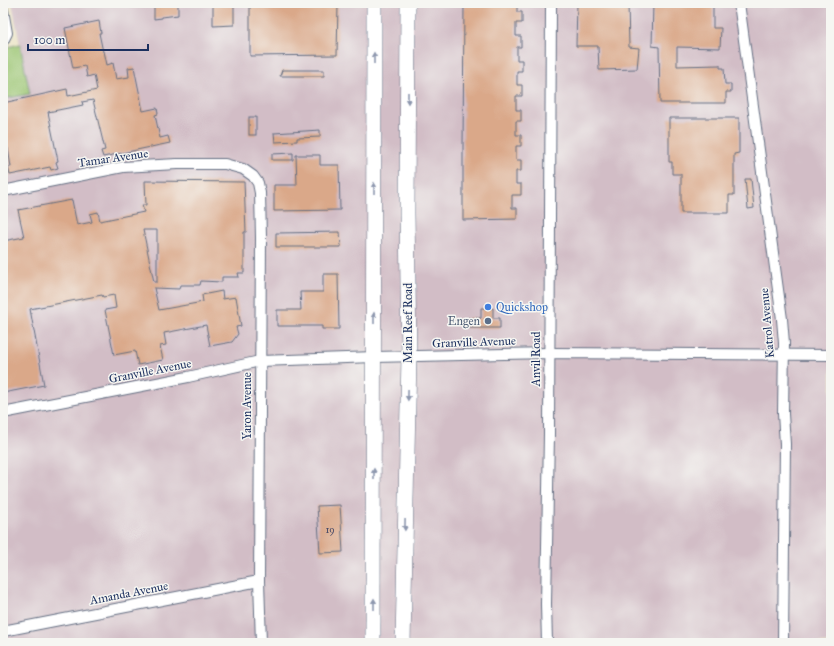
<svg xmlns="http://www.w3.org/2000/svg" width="834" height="646" font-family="'IM FELL Great Primer',serif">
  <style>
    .industrial { fill: #d2bdc6 }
    .green { fill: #9cc673; stroke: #5c7a68 }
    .building { fill: #daa889; fill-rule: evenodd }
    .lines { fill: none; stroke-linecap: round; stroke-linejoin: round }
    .minor-casing { stroke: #646e82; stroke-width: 12 }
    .primary-casing { stroke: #646e82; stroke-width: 16 }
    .minor { stroke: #fff; stroke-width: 10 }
    .primary { stroke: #fff; stroke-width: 15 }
    .oneway { fill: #8d97ae }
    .shop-dot { fill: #3f7fe0; stroke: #f6f6f2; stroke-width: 1.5 }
    .service-dot { fill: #5c6f8a; stroke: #f6f6f2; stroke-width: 1.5 }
    .labels { text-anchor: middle; stroke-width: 3; stroke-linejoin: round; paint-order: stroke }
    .number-label { font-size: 10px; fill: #4b4d69 }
    .street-label { font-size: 12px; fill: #1b2f5e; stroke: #f6f6f2 }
    .shop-label { font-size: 12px; fill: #366cbe; stroke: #f6f6f2; text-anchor: start }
    .service-label { font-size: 12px; fill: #4e5e75; stroke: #f6f6f2; text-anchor: end }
  </style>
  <rect width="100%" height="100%" fill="#f6f6f2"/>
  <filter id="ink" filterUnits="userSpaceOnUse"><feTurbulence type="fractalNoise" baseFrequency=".025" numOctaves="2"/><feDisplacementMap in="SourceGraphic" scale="8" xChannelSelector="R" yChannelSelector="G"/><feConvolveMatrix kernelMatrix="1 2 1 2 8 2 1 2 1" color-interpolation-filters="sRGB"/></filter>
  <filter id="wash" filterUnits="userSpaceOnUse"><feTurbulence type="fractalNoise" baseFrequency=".012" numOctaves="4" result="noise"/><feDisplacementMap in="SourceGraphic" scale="16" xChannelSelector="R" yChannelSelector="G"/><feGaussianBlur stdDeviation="0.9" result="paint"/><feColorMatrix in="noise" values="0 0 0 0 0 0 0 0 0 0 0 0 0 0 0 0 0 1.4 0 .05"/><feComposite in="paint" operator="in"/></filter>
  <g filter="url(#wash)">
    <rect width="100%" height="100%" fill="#ebe4c4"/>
    <path class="industrial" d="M 12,3 L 831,3 L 831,643 L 3,643 L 3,97 L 29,91 Z"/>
    <path class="green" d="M 20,44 L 30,94 L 3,99 L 3,48 Z"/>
    <g id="blocks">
      <g class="building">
        <path d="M 154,3 L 178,3 L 178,15 L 162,17 L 162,18 L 154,19 Z"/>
        <path d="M 213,3 L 234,3 L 234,25 L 213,26 Z"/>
        <path d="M 250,3 L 338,3 L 337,55 L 250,56 Z"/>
        <path d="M 464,3 L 517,3 L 517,12 L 522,12 L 522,23 L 516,23 L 516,36 L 521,36 L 521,47 L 517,47 L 517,60 L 522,60 L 522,71 L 517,71 L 517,85 L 522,85 L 522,96 L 516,96 L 516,110 L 521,110 L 521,121 L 516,121 L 516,135 L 521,135 L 521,146 L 516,146 L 516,160 L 521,160 L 521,171 L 516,171 L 516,184 L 521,184 L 521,195 L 512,195 L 512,208 L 517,208 L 517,219 L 463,220 L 463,147 Z"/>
        <path d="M 577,3 L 628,3 L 629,47 L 639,48 L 637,69 L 599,70 L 598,46 L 576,46 Z"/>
        <path d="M 653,3 L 713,3 L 713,28 L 721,28 L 720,48 L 677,47 L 677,66 L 720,65 L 720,68 L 724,68 L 725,84 L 731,84 L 731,92 L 726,92 L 726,103 L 660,103 L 659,47 L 652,46 Z"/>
        <path d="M 99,21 L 101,33 L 99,33 L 103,52 L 104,51 L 107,65 L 113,63 L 116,79 L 129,77 L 128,68 L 134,67 L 143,111 L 157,108 L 158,114 L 155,115 L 160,138 L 168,136 L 170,143 L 103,157 L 101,151 L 105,150 L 93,100 L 82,102 L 83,105 L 48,112 L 58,161 L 56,162 L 58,168 L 51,170 L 50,167 L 10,175 L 8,167 L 11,167 L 8,148 L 3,150 L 3,103 L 67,89 L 68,96 L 97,90 L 94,75 L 87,77 L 85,66 L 73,68 L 65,28 Z"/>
        <path d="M 282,70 L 324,70 L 324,76 L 280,76 Z"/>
        <rect x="249" y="117" width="7" height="18"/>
        <path d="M 669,118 L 739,118 L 739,153 L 734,154 L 734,195 L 729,195 L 729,213 L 681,213 L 681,174 L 672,174 L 672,162 L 669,162 Z"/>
        <path d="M 320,130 L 320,137 L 297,138 L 297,141 L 275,142 L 274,133 Z"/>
        <path d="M 293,153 L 293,160 L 272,160 L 272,154 Z"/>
        <path d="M 296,155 L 320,155 L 320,165 L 339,165 L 340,210 L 274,211 L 274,185 L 297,185 Z"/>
        <path d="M 745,179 L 751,179 L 754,208 L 748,209 Z"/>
        <path d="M 145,181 L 244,182 L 246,232 L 244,232 L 244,273 L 238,273 L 239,277 L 222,277 L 222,282 L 201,281 L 200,285 L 180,285 L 179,289 L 154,288 L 159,310 L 203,302 L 202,295 L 222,291 L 223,299 L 236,297 L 241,326 L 236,327 L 238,334 L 232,342 L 210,346 L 206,325 L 164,333 L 166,345 L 160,346 L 163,360 L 138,365 L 135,351 L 114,355 L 105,310 L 116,308 L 114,295 L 103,297 L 102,295 L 30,309 L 44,385 L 3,393 L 3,241 L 24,237 L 18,210 L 72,200 L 77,225 L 92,222 L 90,214 L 98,212 L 100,221 L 144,212 L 142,205 L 146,205 ZM 143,230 L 157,230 L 157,282 L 154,282 Z"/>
        <path d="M 340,232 L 341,247 L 276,247 L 276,233 Z"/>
        <path d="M 323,274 L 338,274 L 339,329 L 322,329 L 322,326 L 277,326 L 277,310 L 301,310 L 300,292 L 323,292 Z"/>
        <path d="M 481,308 L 493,308 L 493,318 L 500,318 L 500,328 L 466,328 L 466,318 L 481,318 Z"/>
        <path d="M 340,505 L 343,552 L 320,553 L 317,506 Z"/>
      </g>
    </g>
  </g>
  <g filter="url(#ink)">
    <use href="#blocks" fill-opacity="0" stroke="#646e82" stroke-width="1"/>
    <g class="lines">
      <g class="minor-casing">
        <g id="minor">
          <path d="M 739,3 L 782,319 L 784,343 L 783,414 L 785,444 L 783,643"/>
          <path d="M 3,10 L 7,33 L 3,41"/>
          <path d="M 3,191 L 123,167 L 177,164 L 225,164 L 243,169 L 253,176 L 258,183 L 260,193 L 261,238 L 259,581 L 261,643"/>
          <path d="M 3,413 L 188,377 L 260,361 L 375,357 L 549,353 L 831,355"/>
          <path d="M 3,631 L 259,581"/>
          <path d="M 547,643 L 546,604 L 549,434 L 551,3"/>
        </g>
      </g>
      <g class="primary-casing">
        <g id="primary">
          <path d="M 373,643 L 374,3"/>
          <path d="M 403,643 L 409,356 L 407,213 L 408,3"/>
        </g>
      </g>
      <use href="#minor" class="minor"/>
      <use href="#primary" class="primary"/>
    </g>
    <defs><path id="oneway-solid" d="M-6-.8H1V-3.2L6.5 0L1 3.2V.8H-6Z"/></defs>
    <g class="oneway">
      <use href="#oneway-solid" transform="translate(374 58) rotate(-90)"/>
      <use href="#oneway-solid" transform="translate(408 98) rotate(90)"/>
      <use href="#oneway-solid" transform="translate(374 188) rotate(-90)"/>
      <use href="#oneway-solid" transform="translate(374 318) rotate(-90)"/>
      <use href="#oneway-solid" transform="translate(408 395) rotate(91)"/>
      <use href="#oneway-solid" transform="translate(374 474) rotate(-90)"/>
      <use href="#oneway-solid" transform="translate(405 525) rotate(91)"/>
      <use href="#oneway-solid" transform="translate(374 604) rotate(-90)"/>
    </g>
  </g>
  <circle class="shop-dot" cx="488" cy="307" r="4"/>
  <circle class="service-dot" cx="488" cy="321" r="4"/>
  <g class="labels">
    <g class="number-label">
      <text x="330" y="533">19</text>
    </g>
    <g class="street-label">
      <text transform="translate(113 158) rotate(-8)" y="4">Tamar Avenue</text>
      <text transform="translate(408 323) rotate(-90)" y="4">Main Reef Road</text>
      <text transform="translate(767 323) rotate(-95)" y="4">Katrol Avenue</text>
      <text transform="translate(474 342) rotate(-2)" y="4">Granville Avenue</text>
      <text transform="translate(536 359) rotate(-90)" y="4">Anvil Road</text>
      <text transform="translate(150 371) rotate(-11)" y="4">Granville Avenue</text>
      <text transform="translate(247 406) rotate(-90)" y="4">Yaron Avenue</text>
      <text transform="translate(129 593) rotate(-11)" y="4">Amanda Avenue</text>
    </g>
    <g class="shop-label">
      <text x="496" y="311">Quickshop</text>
    </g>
    <g class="service-label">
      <text x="480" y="325">Engen</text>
    </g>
  </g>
  <rect width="834" height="646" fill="none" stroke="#f6f6f2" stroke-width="16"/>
  <path d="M28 44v6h120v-6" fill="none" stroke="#1b2f5e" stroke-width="2"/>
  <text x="34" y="44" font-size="12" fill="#1b2f5e" stroke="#f6f6f2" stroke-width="3" paint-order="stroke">100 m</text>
</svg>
